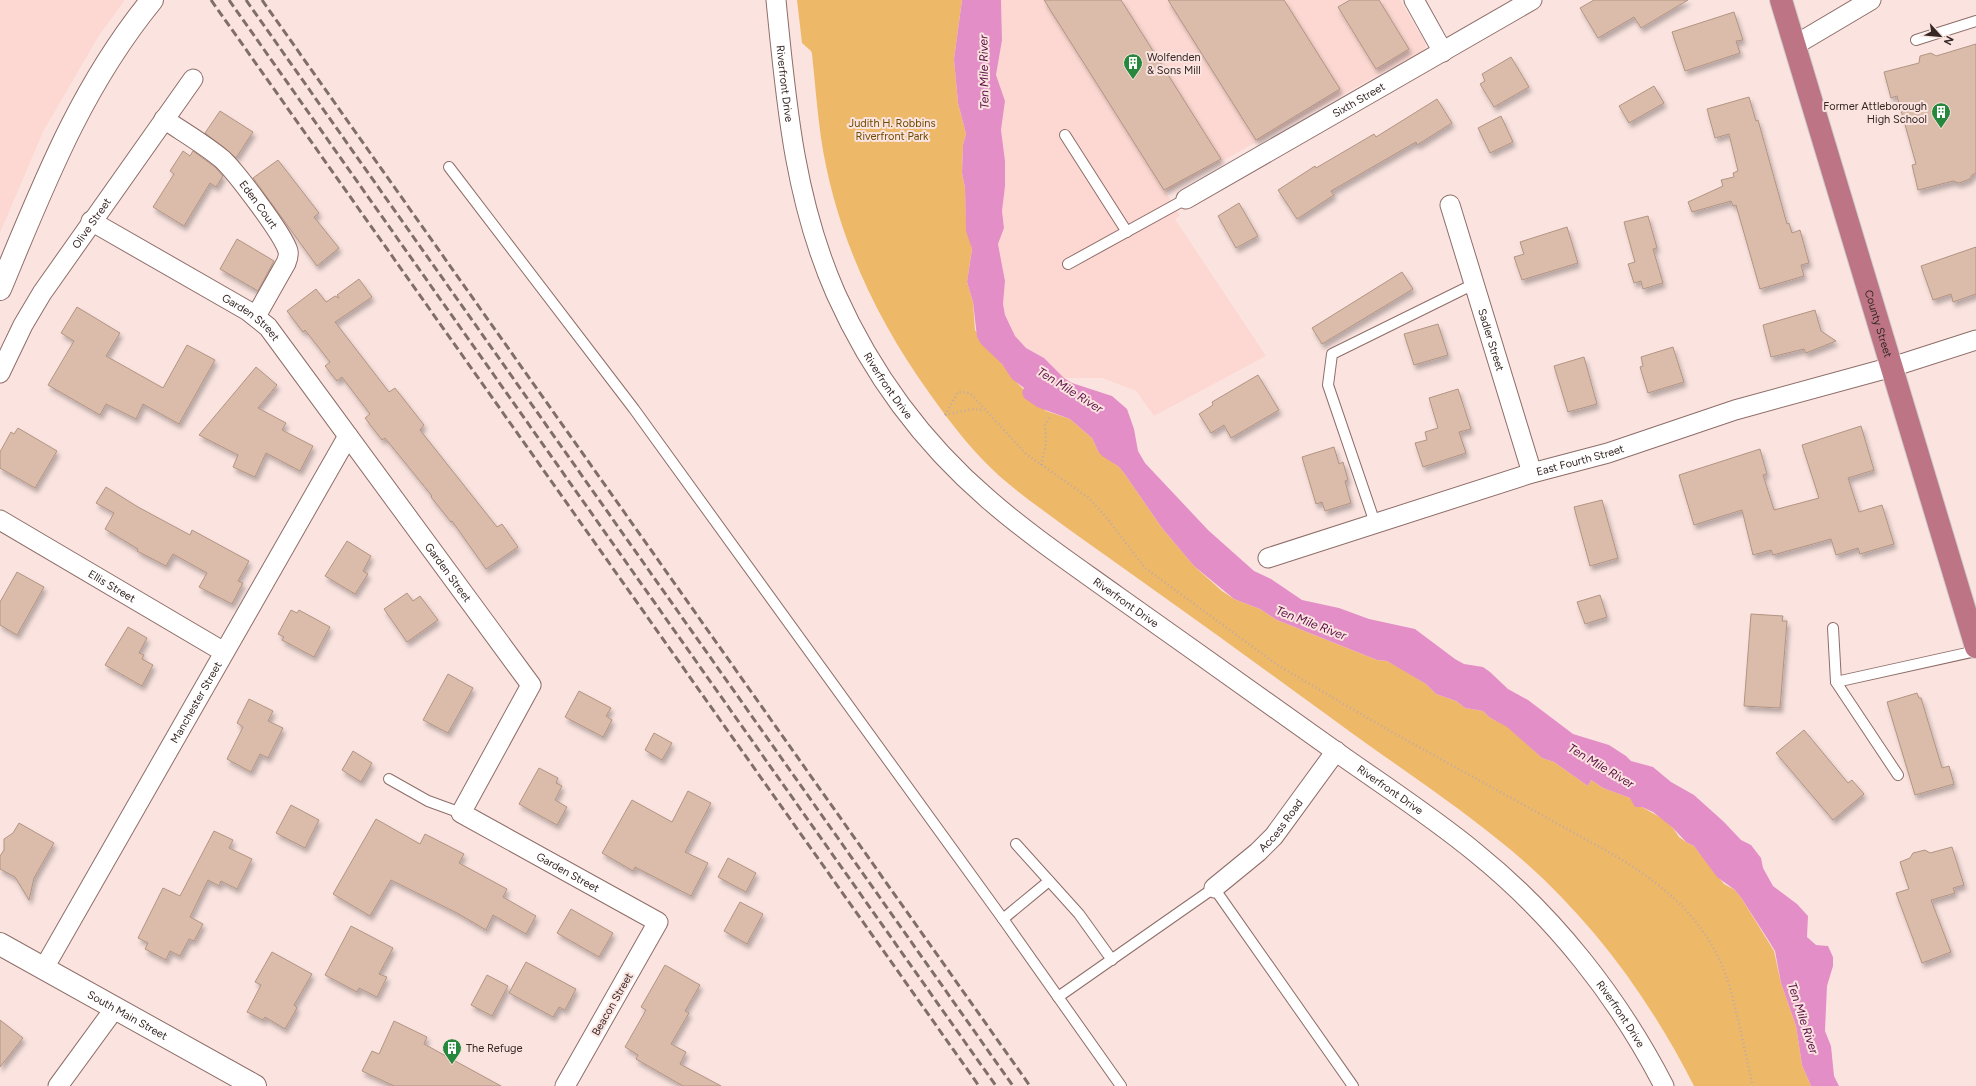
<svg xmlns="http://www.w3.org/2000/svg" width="1976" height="1086" font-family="Figtree,sans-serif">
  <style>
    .built { fill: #fdd8d2 }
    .green { fill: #eeb869 }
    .water { fill: #e38ec6 }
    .building { fill: #dbbcaa; stroke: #b29483; filter: url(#shadow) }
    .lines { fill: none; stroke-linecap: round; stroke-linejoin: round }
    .lane-casing { stroke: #8e6d68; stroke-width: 12 }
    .street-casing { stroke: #8e6d68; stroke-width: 21 }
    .secondary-casing { stroke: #8e6d68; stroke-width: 24 }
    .highway-casing { stroke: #cfcbca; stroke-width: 24 }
    .path { stroke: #beaaa6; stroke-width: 2.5; stroke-dasharray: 1 3; stroke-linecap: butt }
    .lane { stroke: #fff; stroke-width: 10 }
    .street { stroke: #fff; stroke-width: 19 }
    .secondary { stroke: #fff; stroke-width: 22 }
    .highway { stroke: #bd7485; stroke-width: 22 }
    .rail { stroke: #806e6b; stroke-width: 3; stroke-dasharray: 8 4; stroke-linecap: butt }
    .labels { text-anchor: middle; stroke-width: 4; stroke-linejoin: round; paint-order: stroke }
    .poi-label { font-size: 11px; fill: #352724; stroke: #fbe4e0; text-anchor: start }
    .street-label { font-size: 11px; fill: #352724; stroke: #fbe4e0 }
    .park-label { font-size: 11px; fill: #6f4a01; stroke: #fbe4e0 }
    .water-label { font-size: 12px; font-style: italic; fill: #590d45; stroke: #fbe4e0 }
  </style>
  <defs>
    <filter id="shadow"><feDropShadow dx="2.5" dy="4.5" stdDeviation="2" flood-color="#0004"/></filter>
  </defs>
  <rect width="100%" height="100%" fill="#fbe4e0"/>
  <g class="built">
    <path d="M 0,0 L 125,0 L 98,37 L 43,132 L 0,233 Z"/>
    <path d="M 1001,0 L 1400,0 L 1425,42 L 1426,47 L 1422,51 L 1166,192 L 1180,216 L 1175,219 L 1266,356 L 1154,416 L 1136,391 L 1102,378 L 1064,378 L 1044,358 L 1026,348 L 1015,336 L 1005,315 L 1003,304 L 1005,281 L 998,244 L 1004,228 L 1002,211 L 1005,161 L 1001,130 L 1005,101 L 996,75 L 1002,40 Z"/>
  </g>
  <path class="green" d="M 797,0 L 962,0 L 954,59 L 958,103 L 966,134 L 963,145 L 962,173 L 965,188 L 966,221 L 972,249 L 967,282 L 973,302 L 975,330 L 1018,384 L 1046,411 L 1070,419 L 1092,438 L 1098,451 L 1118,466 L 1124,473 L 1162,528 L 1194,566 L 1222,591 L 1234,599 L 1260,609 L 1277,620 L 1377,660 L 1387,661 L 1400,668 L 1426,684 L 1436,694 L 1456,701 L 1465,708 L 1483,711 L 1489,717 L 1507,726 L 1542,758 L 1554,762 L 1588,786 L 1591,780 L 1603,788 L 1630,798 L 1642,807 L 1663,819 L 1673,828 L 1679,837 L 1686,842 L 1694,846 L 1724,884 L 1735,890 L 1742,899 L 1774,951 L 1781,983 L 1796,1026 L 1802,1065 L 1811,1086 L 1694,1086 C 1646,991 1580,904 1496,838 C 1444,796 1388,760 1334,720 C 1245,655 1156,591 1067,528 C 1042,509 1016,492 993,470 C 969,447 949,421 930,394 C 875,318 835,231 821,138 C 817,110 815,82 812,54 L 811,51 L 802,43 Z"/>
  <path class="water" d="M 962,0 L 1001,0 L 1002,40 L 996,75 L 1005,101 L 1001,130 L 1005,161 L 1005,186 L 1002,211 L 1004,228 L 998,244 L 1005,281 L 1003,304 L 1005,315 L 1015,336 L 1026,348 L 1044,358 L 1064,378 L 1072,383 L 1112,396 L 1127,409 L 1134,429 L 1138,451 L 1145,463 L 1208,530 L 1254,571 L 1271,579 L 1302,600 L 1339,608 L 1369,619 L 1415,629 L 1455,659 L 1464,664 L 1483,667 L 1490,672 L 1508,689 L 1528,700 L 1573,734 L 1609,745 L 1626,756 L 1631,761 L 1653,767 L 1671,782 L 1694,795 L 1724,822 L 1741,840 L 1751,845 L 1761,858 L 1763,868 L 1773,886 L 1797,904 L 1808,916 L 1807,937 L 1816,945 L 1828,946 L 1833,957 L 1833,966 L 1827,986 L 1825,1031 L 1831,1046 L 1834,1076 L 1839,1086 L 1811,1086 L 1802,1065 L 1796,1026 L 1781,983 L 1775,951 L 1767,938 L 1742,899 L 1735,890 L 1717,877 L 1694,846 L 1686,842 L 1673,828 L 1653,812 L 1642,807 L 1635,807 L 1630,798 L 1603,788 L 1591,780 L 1588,786 L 1554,762 L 1542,758 L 1507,727 L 1489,717 L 1483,711 L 1465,708 L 1456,701 L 1436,694 L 1426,684 L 1387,661 L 1377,660 L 1277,620 L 1260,609 L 1234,599 L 1194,566 L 1162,528 L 1124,473 L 1118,466 L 1102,456 L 1098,451 L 1092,438 L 1070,419 L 1037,407 L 1024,398 L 1022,392 L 1024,388 L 1012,379 L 1002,364 L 981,344 L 977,337 L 973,302 L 967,282 L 972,249 L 966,231 L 965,188 L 962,173 L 963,145 L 966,134 L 958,103 L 954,59 Z"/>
  <g class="building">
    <path d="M 1044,0 L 1121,0 L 1221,159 L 1164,190 Z"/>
    <path d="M 1168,0 L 1284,0 L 1340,89 L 1256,140 Z"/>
    <path d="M 1350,0 L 1379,0 L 1409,49 L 1376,69 L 1338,7 Z"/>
    <path d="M 1594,0 L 1688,0 L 1641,28 L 1634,17 L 1598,38 L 1580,8 Z"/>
    <path d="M 1734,12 L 1743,40 L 1736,41 L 1740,53 L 1685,71 L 1672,32 Z"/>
    <path d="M 1976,44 L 1976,173 L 1972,175 L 1970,179 L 1959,183 L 1953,181 L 1918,190 L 1912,165 L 1916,164 L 1897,96 L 1891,98 L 1884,72 L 1919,63 L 1920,56 L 1931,53 L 1936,56 Z"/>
    <path d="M 1511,57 L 1529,87 L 1494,107 L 1480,84 L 1485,81 L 1482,74 Z"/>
    <path d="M 1654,86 L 1664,103 L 1629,123 L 1619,106 Z"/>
    <path d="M 1749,97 L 1756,121 L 1758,120 L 1787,224 L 1789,223 L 1792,233 L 1800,230 L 1809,263 L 1801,265 L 1804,276 L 1760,289 L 1736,205 L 1733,206 L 1731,201 L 1692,212 L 1688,202 L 1723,186 L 1721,180 L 1734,177 L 1733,173 L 1738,171 L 1729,134 L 1715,138 L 1707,109 Z"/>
    <path d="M 1437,99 L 1452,123 L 1417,145 L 1416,142 L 1331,191 L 1334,195 L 1297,219 L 1278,190 L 1315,166 L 1316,168 L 1374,134 L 1376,137 Z"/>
    <path d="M 220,111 L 253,132 L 236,158 L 205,133 Z"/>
    <path d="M 1501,116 L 1513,142 L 1490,153 L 1478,128 Z"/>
    <path d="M 183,151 L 190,156 L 193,151 L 215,167 L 223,176 L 216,187 L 210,183 L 184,226 L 153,207 L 174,174 L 170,171 Z"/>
    <path d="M 278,160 L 319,213 L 314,217 L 339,248 L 317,266 L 253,178 Z"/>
    <path d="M 1239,203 L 1258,236 L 1236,248 L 1218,216 Z"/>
    <path d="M 1648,216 L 1657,248 L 1653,249 L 1663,283 L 1643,289 L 1641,281 L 1634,283 L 1628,264 L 1635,262 L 1624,222 Z"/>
    <path d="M 1567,227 L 1578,263 L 1522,280 L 1514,257 L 1524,254 L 1520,242 Z"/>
    <path d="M 237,239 L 274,261 L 258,291 L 220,269 Z"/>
    <path d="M 1976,247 L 1976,294 L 1953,302 L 1951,294 L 1933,300 L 1921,266 Z"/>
    <path d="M 1402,272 L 1413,289 L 1322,344 L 1312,328 Z"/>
    <path d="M 359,279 L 372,297 L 335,322 L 389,392 L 395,388 L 424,425 L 420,430 L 497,527 L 502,524 L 518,547 L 486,569 L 452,521 L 451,522 L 431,497 L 432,496 L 385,438 L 382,440 L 365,418 L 370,414 L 342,377 L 337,381 L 325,366 L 330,362 L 305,330 L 303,332 L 287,311 L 316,289 L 326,302 L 335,296 L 339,298 L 337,295 Z"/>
    <path d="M 77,307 L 120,333 L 106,356 L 163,388 L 187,345 L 215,360 L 179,424 L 143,404 L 136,419 L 106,404 L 100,415 L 48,385 L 74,341 L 61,333 Z"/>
    <path d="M 1815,310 L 1821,331 L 1836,341 L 1806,353 L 1804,349 L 1771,357 L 1763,325 Z"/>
    <path d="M 1438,324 L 1448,355 L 1414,365 L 1404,334 Z"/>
    <path d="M 1673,347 L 1684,382 L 1648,393 L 1640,367 L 1643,366 L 1641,357 Z"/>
    <path d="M 1584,357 L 1597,404 L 1568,412 L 1554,366 Z"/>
    <path d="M 256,367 L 277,385 L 258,408 L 286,423 L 282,430 L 313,446 L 300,471 L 266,453 L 255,477 L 233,467 L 238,455 L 199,435 Z"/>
    <path d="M 1258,375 L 1279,410 L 1231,438 L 1224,425 L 1211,433 L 1199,414 L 1213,405 L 1212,402 Z"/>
    <path d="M 1458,389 L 1471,429 L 1459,432 L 1466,453 L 1423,467 L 1415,443 L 1427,440 L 1425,432 L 1438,428 L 1429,398 Z"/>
    <path d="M 1861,426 L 1874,470 L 1848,478 L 1859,512 L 1882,505 L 1894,544 L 1860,554 L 1858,548 L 1836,555 L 1831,539 L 1773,555 L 1771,550 L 1753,555 L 1742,510 L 1694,525 L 1679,475 L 1760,449 L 1767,474 L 1763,475 L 1774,510 L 1819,498 L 1802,445 Z"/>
    <path d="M 18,428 L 57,451 L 35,488 L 0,468 L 0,452 L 11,432 L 14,434 Z"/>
    <path d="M 1334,447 L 1339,464 L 1343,462 L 1348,480 L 1345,481 L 1351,503 L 1325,511 L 1322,502 L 1316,504 L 1302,457 Z"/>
    <path d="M 106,487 L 138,507 L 190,535 L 192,530 L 249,561 L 238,581 L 243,583 L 232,604 L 199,587 L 207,573 L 173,554 L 166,566 L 137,551 L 138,549 L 105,529 L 114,513 L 96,503 Z"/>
    <path d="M 1602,500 L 1618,558 L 1590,566 L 1574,507 Z"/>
    <path d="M 347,541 L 371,556 L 363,571 L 368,574 L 355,594 L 325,576 Z"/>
    <path d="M 17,572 L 44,587 L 17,635 L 0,625 L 0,602 Z"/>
    <path d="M 407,593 L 413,601 L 420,596 L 438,620 L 407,642 L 384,609 Z"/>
    <path d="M 1600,595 L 1607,617 L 1585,624 L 1577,602 Z"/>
    <path d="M 291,610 L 297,613 L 299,610 L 330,627 L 314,657 L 282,640 L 284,637 L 278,634 Z"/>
    <path d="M 1751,614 L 1783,616 L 1782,621 L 1787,621 L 1780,708 L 1744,706 Z"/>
    <path d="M 128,627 L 147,638 L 139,653 L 144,655 L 142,659 L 153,665 L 142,686 L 105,665 Z"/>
    <path d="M 448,674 L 473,688 L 448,733 L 423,720 Z"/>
    <path d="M 579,691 L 611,708 L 606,716 L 612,720 L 603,737 L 565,717 Z"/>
    <path d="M 1917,693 L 1919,698 L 1921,698 L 1942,768 L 1949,766 L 1954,784 L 1915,795 L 1887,702 Z"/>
    <path d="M 249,699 L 273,711 L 268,721 L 283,728 L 268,758 L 260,754 L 251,772 L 227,759 L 243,727 L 237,723 Z"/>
    <path d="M 1804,730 L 1848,783 L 1852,780 L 1864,794 L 1833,820 L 1776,753 Z"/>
    <path d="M 654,733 L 672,743 L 662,760 L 645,750 Z"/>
    <path d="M 353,751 L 372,763 L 361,782 L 342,770 Z"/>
    <path d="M 539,768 L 558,778 L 556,783 L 562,786 L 555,800 L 567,807 L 557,825 L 519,804 Z"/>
    <path d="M 688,791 L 711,803 L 685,852 L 708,863 L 691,896 L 635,867 L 633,871 L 602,853 L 632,800 L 672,822 Z"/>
    <path d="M 291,805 L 319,820 L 305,848 L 276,833 Z"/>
    <path d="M 376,819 L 420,844 L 425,834 L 464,854 L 459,863 L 507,889 L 503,897 L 536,916 L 526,934 L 493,915 L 486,930 L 457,913 L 391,880 L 370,916 L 333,894 Z"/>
    <path d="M 19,823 L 54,843 L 34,878 L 29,900 L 15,877 L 0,869 L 0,856 L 4,850 L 4,839 L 13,833 Z"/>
    <path d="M 214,831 L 233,840 L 229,848 L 252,859 L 237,889 L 221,881 L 219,886 L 208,880 L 190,917 L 203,924 L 194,941 L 189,939 L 180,956 L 170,951 L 166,960 L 145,949 L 148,943 L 138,938 L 163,888 L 180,896 Z"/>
    <path d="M 1952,847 L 1964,885 L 1953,888 L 1955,893 L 1931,900 L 1951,952 L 1922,963 L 1896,893 L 1909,889 L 1900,862 L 1910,858 L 1913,853 L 1925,850 L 1930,853 Z"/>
    <path d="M 728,858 L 756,873 L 746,892 L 718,877 Z"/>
    <path d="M 740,902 L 763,914 L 747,944 L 724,931 Z"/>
    <path d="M 571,909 L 613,933 L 599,957 L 557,933 Z"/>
    <path d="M 351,926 L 393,948 L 379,974 L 387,977 L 377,997 L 359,988 L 357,992 L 325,975 Z"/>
    <path d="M 272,952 L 312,974 L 294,1005 L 297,1008 L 285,1029 L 265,1017 L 263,1020 L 247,1012 L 261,985 L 255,982 Z"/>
    <path d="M 526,962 L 576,989 L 565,1010 L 559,1007 L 553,1017 L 509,993 Z"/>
    <path d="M 665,965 L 700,985 L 685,1011 L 689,1013 L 671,1044 L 686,1052 L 680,1064 L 721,1086 L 683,1086 L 636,1059 L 638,1055 L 625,1047 L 646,1010 L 641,1007 Z"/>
    <path d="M 487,975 L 508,986 L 492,1016 L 471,1005 Z"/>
    <path d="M 0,1020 L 23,1038 L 0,1067 Z"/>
    <path d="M 394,1021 L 427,1037 L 424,1044 L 501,1086 L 394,1086 L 362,1071 L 372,1051 L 379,1054 Z"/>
  </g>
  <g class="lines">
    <g class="lane-casing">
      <g id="lane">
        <path d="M 1916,40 L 1976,21"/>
        <path d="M 1065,135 L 1127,232"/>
        <path d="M 449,167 L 634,409 L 1003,919 L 1121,1086"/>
        <path d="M 1068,264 L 1186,199"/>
        <path d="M 1375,523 L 1328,385 L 1332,354 L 1474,284"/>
        <path d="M 1833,628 L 1836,682 L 1898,775"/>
        <path d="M 1836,682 L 1976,651"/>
        <path d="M 389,779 L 428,801 L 461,813"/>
        <path d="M 1016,844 L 1079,914 L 1112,960"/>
        <path d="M 1003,919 L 1049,881"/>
        <path d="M 1058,997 L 1214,888 L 1353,1086"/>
      </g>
    </g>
    <g class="street-casing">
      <g id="street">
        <path id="s1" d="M 776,0 C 786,101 794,199 836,294 C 871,372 923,443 988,499 C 1028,534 1074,565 1117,596 C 1193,650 1270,704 1345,758 C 1389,789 1435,819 1476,853 C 1554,916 1618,997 1664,1086"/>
        <path d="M 1414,0 L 1443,52"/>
        <path d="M 1795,45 L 1871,0"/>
        <path id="s2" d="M 164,119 C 183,132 204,144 222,159 C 236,172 283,234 288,251 C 289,255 288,258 286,263 L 256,316"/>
        <path id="s3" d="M 1186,199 L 1532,0"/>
        <path id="s4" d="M 1450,205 L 1532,473"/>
        <path id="s5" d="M 91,221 L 248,311 L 268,327 L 531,685 L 461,813 L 658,922 L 565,1086"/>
        <path id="s6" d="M 0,373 L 23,325 L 42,293 L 193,79"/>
        <path id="s7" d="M 0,520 L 224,652"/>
        <path id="s8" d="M 1268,558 L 1532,473 L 1608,453 L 1735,410 L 1892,367 L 1976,340"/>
        <path id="s9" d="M 1214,888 L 1258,852 L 1274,836 L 1336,751"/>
        <path id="s10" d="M 44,968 L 348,436"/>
        <path d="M 58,1086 L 115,1008"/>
      </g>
    </g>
    <g class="secondary-casing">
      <g id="secondary">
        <path d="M 0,289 C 43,186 80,88 152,0"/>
        <path id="s11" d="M 0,944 L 255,1086"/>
      </g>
    </g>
    <g class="highway-casing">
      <g id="highway">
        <path id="s12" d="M 1781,0 L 1976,647"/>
      </g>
    </g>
    <g class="path">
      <path d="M 945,415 L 958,392 L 965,392 L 971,394 L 1026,454 L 1089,498 L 1106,517 L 1145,568 L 1279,666 L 1390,731 L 1614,855 C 1668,887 1712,925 1730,988 C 1739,1020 1745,1053 1753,1086"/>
      <path d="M 945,415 L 972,409 L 983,410"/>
      <path d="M 1041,465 L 1046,444 L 1045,425 L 1050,417"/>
    </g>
    <use href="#lane" class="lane"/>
    <use href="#street" class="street"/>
    <use href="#secondary" class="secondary"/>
    <use href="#highway" class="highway"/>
    <g class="rail">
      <path d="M 211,0 L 979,1086"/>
      <path d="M 229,0 L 996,1086"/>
      <path d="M 246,0 L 1013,1086"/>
      <path d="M 262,0 L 1030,1086"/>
    </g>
  </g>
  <defs>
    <g id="building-pin" transform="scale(1)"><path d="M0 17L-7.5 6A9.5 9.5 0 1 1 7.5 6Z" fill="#26883c" stroke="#fbe4e0"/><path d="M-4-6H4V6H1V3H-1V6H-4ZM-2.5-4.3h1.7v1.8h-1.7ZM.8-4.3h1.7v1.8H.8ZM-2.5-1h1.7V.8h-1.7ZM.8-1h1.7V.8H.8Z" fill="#fff"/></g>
  </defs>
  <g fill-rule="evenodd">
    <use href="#building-pin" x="1133" y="63"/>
    <use href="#building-pin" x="1941" y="112"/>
    <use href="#building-pin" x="452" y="1048"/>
  </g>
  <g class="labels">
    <g class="poi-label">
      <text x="1147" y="61">Wolfenden<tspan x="1147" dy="13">&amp; Sons Mill</tspan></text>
      <text x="1927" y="110" text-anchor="end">Former Attleborough<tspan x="1927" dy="13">High School</tspan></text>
      <text x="466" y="1052">The Refuge</text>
    </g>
    <g class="street-label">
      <text dy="4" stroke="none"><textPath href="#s1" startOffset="84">Riverfront Drive</textPath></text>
      <text dy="4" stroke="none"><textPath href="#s3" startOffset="199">Sixth Street</textPath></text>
      <text dy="4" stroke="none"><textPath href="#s2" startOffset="129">Eden Court</textPath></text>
      <text dy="4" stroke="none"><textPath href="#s6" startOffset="176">Olive Street</textPath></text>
      <text dy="4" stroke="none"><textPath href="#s5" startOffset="187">Garden Street</textPath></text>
      <text dy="4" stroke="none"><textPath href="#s12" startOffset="338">County Street</textPath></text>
      <text dy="4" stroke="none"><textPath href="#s4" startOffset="141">Sadler Street</textPath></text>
      <text dy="4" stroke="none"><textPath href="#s1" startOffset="407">Riverfront Drive</textPath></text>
      <text dy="4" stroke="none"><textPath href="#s8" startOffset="327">East Fourth Street</textPath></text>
      <text dy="4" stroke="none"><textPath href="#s5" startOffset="511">Garden Street</textPath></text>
      <text dy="4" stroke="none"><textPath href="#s7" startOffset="130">Ellis Street</textPath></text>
      <text dy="4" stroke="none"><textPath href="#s1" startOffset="731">Riverfront Drive</textPath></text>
      <text dy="4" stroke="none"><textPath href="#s10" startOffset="306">Manchester Street</textPath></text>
      <text dy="4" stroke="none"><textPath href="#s1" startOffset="1055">Riverfront Drive</textPath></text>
      <text dy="4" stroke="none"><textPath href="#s9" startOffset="92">Access Road</textPath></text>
      <text dy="4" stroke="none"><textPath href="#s5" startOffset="919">Garden Street</textPath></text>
      <text transform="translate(612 1004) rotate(-60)" y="4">Beacon Street</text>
      <text dy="4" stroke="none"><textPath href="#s11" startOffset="146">South Main Street</textPath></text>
      <text dy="4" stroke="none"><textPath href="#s1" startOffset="1379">Riverfront Drive</textPath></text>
    </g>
    <g class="park-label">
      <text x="892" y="127">Judith H. Robbins<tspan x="892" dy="13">Riverfront Park</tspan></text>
    </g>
    <g class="water-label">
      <text transform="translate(984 72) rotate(-91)" y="4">Ten Mile River</text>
      <text transform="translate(1070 390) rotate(32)" y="4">Ten Mile River</text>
      <text transform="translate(1311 623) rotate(21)" y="4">Ten Mile River</text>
      <text transform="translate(1601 766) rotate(31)" y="4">Ten Mile River</text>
      <text transform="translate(1803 1018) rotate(72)" y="4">Ten Mile River</text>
    </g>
  </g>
  <g transform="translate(1940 36) rotate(117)" stroke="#fbe4e0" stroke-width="3" paint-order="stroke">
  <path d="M0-3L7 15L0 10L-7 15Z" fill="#352724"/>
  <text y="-6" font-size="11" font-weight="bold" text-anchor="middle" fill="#352724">N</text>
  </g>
</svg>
